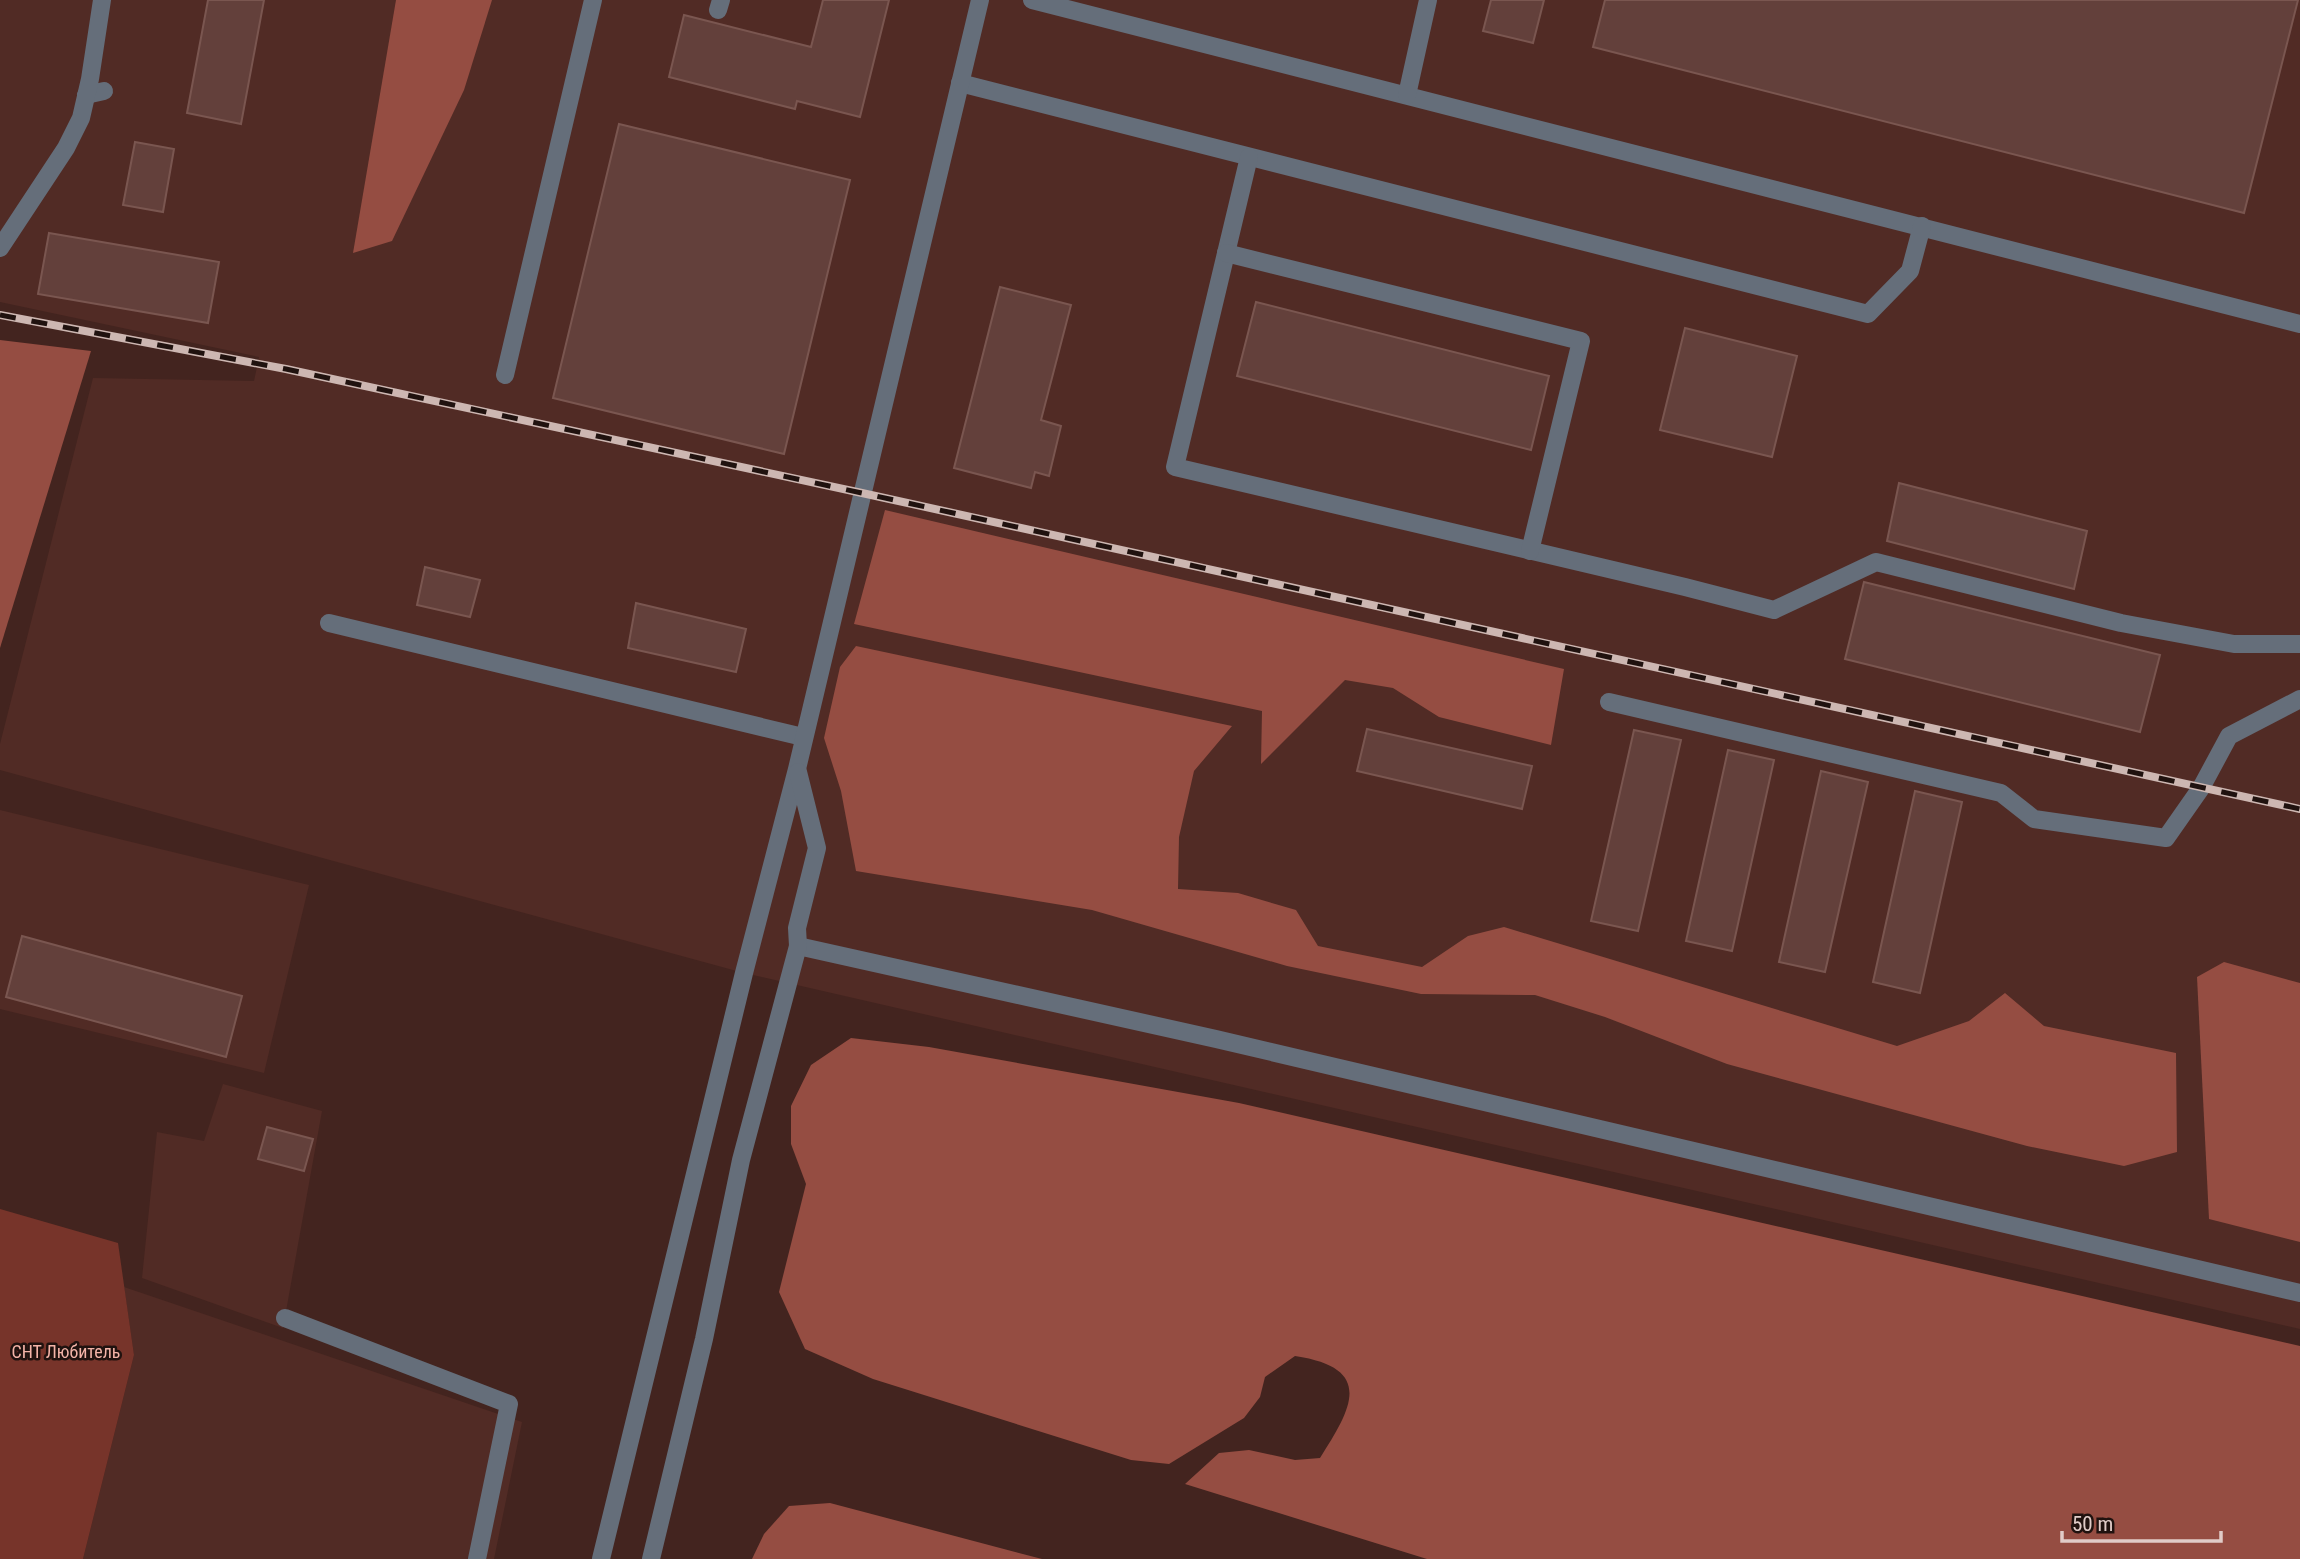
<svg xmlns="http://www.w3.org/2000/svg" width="2300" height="1559" font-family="'Roboto Condensed',sans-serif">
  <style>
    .built { fill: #512b25 }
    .green { fill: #77342a }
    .forest { fill: #954d42 }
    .building { fill: #63403b; stroke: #7a5650; stroke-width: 2 }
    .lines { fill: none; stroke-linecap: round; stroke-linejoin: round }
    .minor { stroke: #656e7a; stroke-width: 18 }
    .rail-casing { stroke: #cdb7b2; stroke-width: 8 }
    .rail { stroke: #20120f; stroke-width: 5; stroke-dasharray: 16; stroke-linecap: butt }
    .labels { text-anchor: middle; stroke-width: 5; stroke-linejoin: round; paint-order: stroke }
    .park-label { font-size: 18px; fill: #f4b4a8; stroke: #20120f }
  </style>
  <rect width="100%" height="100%" fill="#43241f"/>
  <g class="built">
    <path d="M 0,0 L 2300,0 L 2300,1329 L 744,973 L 0,770 L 0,744 L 93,378 L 254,381 L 259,357 L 0,302 Z"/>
    <path d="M 0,810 L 309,885 L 264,1073 L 0,1009 Z"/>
    <path d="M 223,1084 L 322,1111 L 283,1328 L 142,1278 L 157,1132 L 204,1141 Z"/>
    <path d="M 124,1287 L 522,1422 L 494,1559 L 83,1559 L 134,1355 Z"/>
  </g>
  <path class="green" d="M 0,1209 L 118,1243 L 134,1355 L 83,1559 L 0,1559 Z"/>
  <g class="forest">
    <path d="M 396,0 L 492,0 L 464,90 L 392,241 L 353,253 Z"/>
    <path d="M 0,340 L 91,351 L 0,648 Z"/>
    <path d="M 885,510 L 1564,669 L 1551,745 L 1439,717 L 1393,688 L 1345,680 L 1261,764 L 1262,711 L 854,624 Z"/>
    <path d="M 856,646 L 1232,726 L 1194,771 L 1179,837 L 1178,889 L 1238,893 L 1296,910 L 1318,946 L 1422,967 L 1468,936 L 1504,927 L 1897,1046 L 1969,1021 L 2005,993 L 2044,1026 L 2176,1053 L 2177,1152 L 2124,1166 L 2027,1146 L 1727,1064 L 1605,1017 L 1535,995 L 1421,994 L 1287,966 L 1092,910 L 856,871 L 841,791 L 824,738 L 840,667 Z"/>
    <path d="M 2224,962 L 2300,983 L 2300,1242 L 2209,1219 L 2197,977 Z"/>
    <path d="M 851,1038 L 929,1047 L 1239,1103 L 2300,1346 L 2300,1559 L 1427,1559 L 1185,1484 L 1219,1453 L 1249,1450 L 1295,1460 L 1320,1458 C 1352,1408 1375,1368 1295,1356 L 1265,1377 L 1260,1397 L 1244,1418 L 1169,1464 L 1131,1460 L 873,1379 L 805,1349 L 779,1292 L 806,1184 L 791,1144 L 791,1106 L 811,1065 Z"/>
    <path d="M 830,1503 L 1042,1559 L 752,1559 L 764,1534 L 789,1506 Z"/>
  </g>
  <g class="building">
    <path d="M 208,0 L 264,0 L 241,124 L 187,113 Z"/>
    <path d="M 823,0 L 889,0 L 860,117 L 797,101 L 795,109 L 669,77 L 684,15 L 811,47 Z"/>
    <path d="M 1491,0 L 1544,0 L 1533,43 L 1483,31 Z"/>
    <path d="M 1605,0 L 2298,0 L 2244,213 L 1593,47 Z"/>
    <path d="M 619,124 L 850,180 L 784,454 L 553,398 Z"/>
    <path d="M 135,142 L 174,149 L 163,212 L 123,205 Z"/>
    <path d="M 49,233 L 219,262 L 208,323 L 38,294 Z"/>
    <path d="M 1000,287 L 1071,305 L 1041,420 L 1061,426 L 1049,476 L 1035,472 L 1031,488 L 954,468 Z"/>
    <path d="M 1256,302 L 1549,376 L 1531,450 L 1237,376 Z"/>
    <path d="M 1685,328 L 1797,356 L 1772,457 L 1660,430 Z"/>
    <path d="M 1899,483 L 2087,531 L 2074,589 L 1887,541 Z"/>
    <path d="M 425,567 L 480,580 L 470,617 L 417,605 Z"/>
    <path d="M 1864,582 L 2160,655 L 2140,732 L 1845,659 Z"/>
    <path d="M 636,603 L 746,629 L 736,672 L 628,648 Z"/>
    <path d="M 1367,729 L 1532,766 L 1522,809 L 1357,771 Z"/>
    <path d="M 1634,730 L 1681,740 L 1638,931 L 1591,921 Z"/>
    <path d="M 1728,750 L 1774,760 L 1732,951 L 1686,941 Z"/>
    <path d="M 1821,771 L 1868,782 L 1825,972 L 1779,962 Z"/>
    <path d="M 1915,791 L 1962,802 L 1920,993 L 1873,982 Z"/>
    <path d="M 22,936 L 242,996 L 226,1057 L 6,997 Z"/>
    <path d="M 267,1127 L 313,1139 L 304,1171 L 258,1159 Z"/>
  </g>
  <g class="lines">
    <g class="minor">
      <path d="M 1032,0 L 2300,324"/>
      <path d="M 718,10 L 721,0"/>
      <path d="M 960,83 L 1868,314 L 1910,271 L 1922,226"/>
      <path d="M 86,95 L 104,91"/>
      <path d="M 1407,95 L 1428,0"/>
      <path d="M 1249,157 L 1175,467 L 1685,587 L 1774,610 L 1876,562 L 2121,623 L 2234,644 L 2300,644"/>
      <path d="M 0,248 L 66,148 L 81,118 L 90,79 L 102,0"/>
      <path d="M 1226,253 L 1581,341 L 1530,551"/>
      <path d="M 505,375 L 593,0"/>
      <path d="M 329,623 L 803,737"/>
      <path d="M 1609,702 L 2001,793 L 2034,819 L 2166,838 L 2201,788 L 2229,736 L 2300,699"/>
      <path d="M 798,946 L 1216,1039 L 2300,1293"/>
      <path d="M 285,1318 L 509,1404 L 477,1559"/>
      <path d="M 601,1559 L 744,973 L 797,769 L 980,0"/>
      <path d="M 651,1559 L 704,1339 L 741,1160 L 798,946 L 797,928 L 817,848 L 798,772"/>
    </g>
    <g class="rail-casing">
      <path id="rail" d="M 0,315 L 286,369 L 862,493 L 2300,809"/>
    </g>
    <use href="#rail" class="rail"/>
  </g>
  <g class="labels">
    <g class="park-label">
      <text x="66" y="1358">СНТ Любитель</text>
    </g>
  </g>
  <path d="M2062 1531v10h159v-10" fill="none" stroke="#e1ccc8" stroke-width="3.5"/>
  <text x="2072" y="1531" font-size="21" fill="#e1ccc8" stroke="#20120f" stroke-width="5" paint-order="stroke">50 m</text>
</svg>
